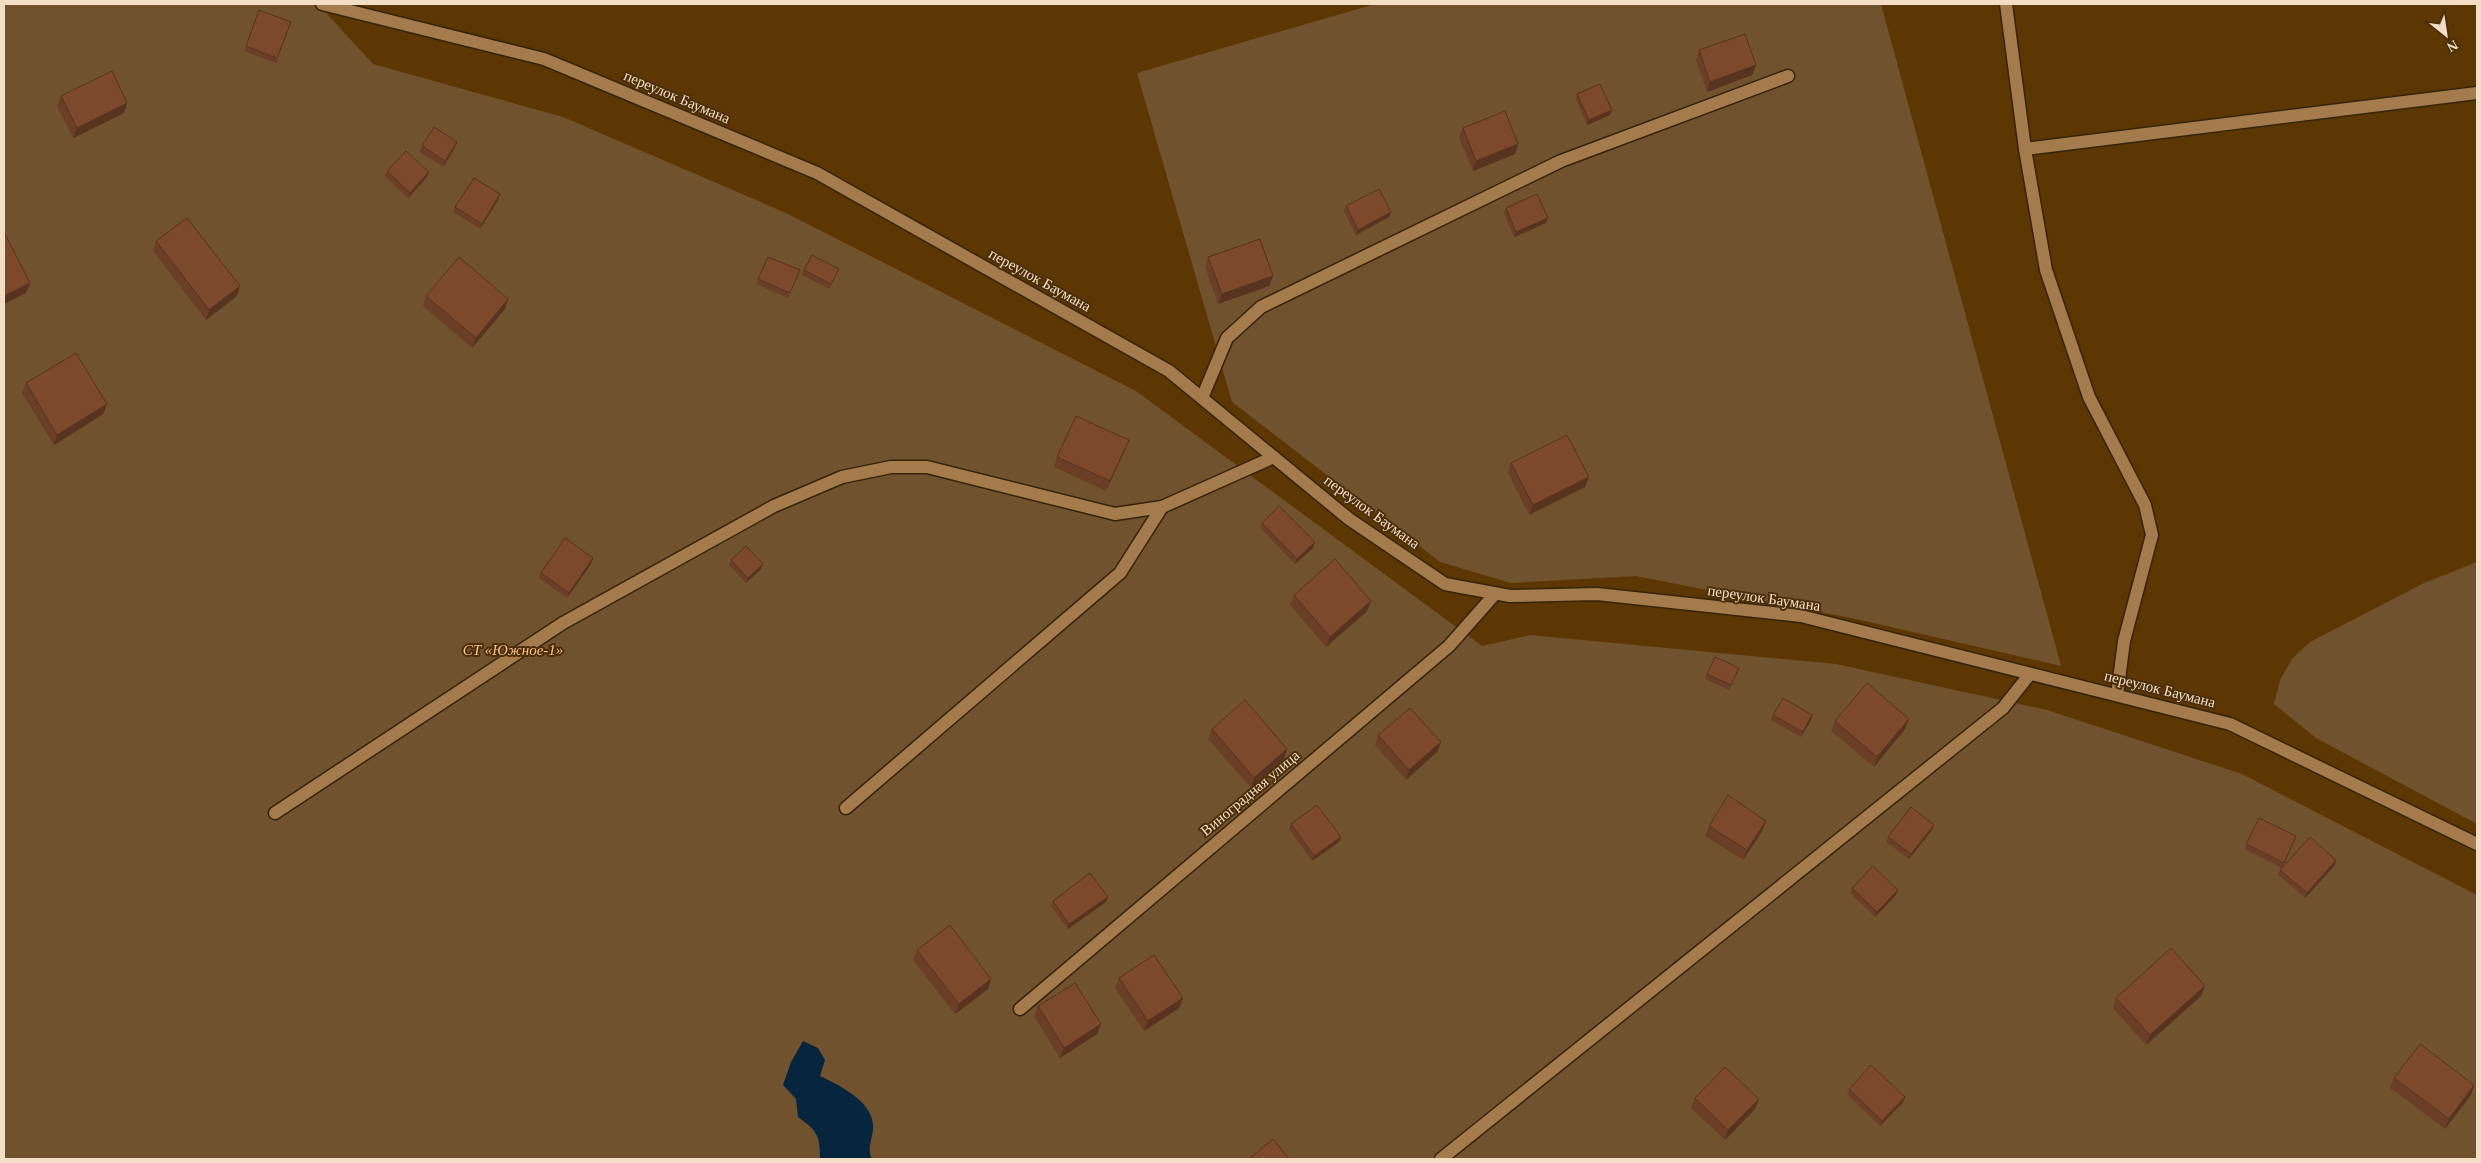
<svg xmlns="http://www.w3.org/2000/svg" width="2481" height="1163" font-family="Georgia,serif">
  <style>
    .green { fill: #71522f }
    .water { fill: #08253e }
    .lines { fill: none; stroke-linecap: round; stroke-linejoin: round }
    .minor-casing { stroke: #372309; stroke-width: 15 }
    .minor { stroke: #a47b4c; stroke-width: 12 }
    .wall { fill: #6b3f27 }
    .shaded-wall { fill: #573320 }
    .building { fill: #7c492d; stroke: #573320 }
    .labels { text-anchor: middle; stroke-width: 4; stroke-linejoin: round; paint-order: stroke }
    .street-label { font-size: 15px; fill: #f4ddc5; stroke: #4c2f0a }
    .park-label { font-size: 15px; font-style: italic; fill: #fcc485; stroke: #4c2f0a }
  </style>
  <rect width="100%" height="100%" fill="#5c3701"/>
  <g class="green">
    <path d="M 4,4 L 318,4 L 373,64 L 563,117 L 786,213 L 1136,391 L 1482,646 L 1530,635 L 1836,664 L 2047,710 L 2242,774 L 2477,895 L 2477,1159 L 4,1159 Z"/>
    <path d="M 1375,4 L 1881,4 L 2061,666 L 1856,619 L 1636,576 L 1511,583 L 1440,562 L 1232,402 L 1137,73 Z"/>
    <path d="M 2477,562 L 2477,824 L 2316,738 L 2274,704 L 2280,680 L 2292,659 L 2310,642 L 2424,583 Z"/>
  </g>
  <path class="water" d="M 803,1041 L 818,1048 L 825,1060 L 820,1076 C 839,1085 872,1101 873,1125 C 874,1137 866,1147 872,1159 L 820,1159 C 820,1135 817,1131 798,1117 L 796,1099 L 783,1085 L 791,1062 Z"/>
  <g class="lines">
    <g class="minor-casing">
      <g id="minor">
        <path d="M 322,4 L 544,59 L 817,173 L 1169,371 L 1349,519 L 1445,584 L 1510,596 L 1597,594 L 1801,616 L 2230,724 L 2477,844"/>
        <path d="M 2006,4 L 2025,149 L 2046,270 L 2089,397 L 2145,505 L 2152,535 L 2124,641 L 2117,695"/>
        <path d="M 2025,149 L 2477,93"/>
        <path d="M 1202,398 L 1227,338 L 1261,307 L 1561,161 L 1788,76"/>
        <path d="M 846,808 L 1120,573 L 1162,507"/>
        <path d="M 275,813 L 563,623 L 774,506 L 842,477 L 891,467 L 927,467 L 1115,514 L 1162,507 L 1274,457"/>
        <path d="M 1020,1009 L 1449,646 L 1495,594"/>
        <path d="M 1441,1159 L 2003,708 L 2030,674"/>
      </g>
    </g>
    <use href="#minor" class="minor"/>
  </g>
  <g class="wall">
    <path d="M 291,22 L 276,63 L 244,51 L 246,46 Z"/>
    <path d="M 1699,50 L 1756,65 L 1752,75 L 1707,92 L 1696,60 Z"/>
    <path d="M 1577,94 L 1610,115 L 1587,125 L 1576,99 Z"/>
    <path d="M 61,96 L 127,103 L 124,113 L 73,138 L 57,106 Z"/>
    <path d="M 1463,128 L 1518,144 L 1515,154 L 1473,171 L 1459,138 Z"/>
    <path d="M 457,142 L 455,147 L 443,167 L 420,152 L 422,146 Z"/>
    <path d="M 387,171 L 427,177 L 408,198 L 385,176 Z"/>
    <path d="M 500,194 L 498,200 L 480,229 L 453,212 L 455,207 Z"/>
    <path d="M 1346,206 L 1389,217 L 1356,235 L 1344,211 Z"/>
    <path d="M 1506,208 L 1548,218 L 1546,223 L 1514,237 L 1504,213 Z"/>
    <path d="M 156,241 L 237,296 L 206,320 L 153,251 Z"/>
    <path d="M 1208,257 L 1273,276 L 1269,286 L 1218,304 L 1205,267 Z"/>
    <path d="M 839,269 L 829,289 L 802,275 L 804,270 Z"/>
    <path d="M 800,270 L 788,298 L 756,284 L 758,279 Z"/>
    <path d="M 426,296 L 508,299 L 505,309 L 472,348 L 423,306 Z"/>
    <path d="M 26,383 L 107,404 L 103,414 L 54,445 L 22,393 Z"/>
    <path d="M 1129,440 L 1125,450 L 1106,491 L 1054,467 L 1057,457 Z"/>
    <path d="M 1511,463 L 1585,487 L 1529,515 L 1508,473 Z"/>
    <path d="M 1262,523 L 1313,548 L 1295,564 L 1260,528 Z"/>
    <path d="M 731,560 L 763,564 L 761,569 L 746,583 L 729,565 Z"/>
    <path d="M 591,564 L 567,598 L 539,578 L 541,573 Z"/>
    <path d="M 1294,595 L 1371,601 L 1367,611 L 1326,647 L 1290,605 Z"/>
    <path d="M 1739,668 L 1729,690 L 1705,679 L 1707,674 Z"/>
    <path d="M 1773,715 L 1812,715 L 1811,720 L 1801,737 L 1771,720 Z"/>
    <path d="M 1909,719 L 1905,729 L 1874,767 L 1831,731 L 1835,721 Z"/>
    <path d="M 1212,729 L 1287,749 L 1284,759 L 1251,788 L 1208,739 Z"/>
    <path d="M 1378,735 L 1441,742 L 1437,752 L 1406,780 L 1375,745 Z"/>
    <path d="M 1291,824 L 1341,837 L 1339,842 L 1312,861 L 1289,829 Z"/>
    <path d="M 1709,826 L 1762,831 L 1743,860 L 1705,836 Z"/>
    <path d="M 1932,830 L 1909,859 L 1886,842 L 1888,837 Z"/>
    <path d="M 2294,841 L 2282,868 L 2244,849 L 2246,844 Z"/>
    <path d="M 2335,865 L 2305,898 L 2278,875 L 2280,870 Z"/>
    <path d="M 1852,888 L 1896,895 L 1875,917 L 1850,893 Z"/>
    <path d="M 1053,901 L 1106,902 L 1068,929 L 1051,906 Z"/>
    <path d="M 917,950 L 991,979 L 988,989 L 955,1014 L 913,960 Z"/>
    <path d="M 1119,978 L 1183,998 L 1179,1008 L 1144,1031 L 1115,988 Z"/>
    <path d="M 2205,986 L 2201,996 L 2146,1045 L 2113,1008 L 2116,998 Z"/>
    <path d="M 1038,1006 L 1101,1024 L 1097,1034 L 1060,1058 L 1034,1016 Z"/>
    <path d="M 2394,1078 L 2471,1095 L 2445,1129 L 2390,1088 Z"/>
    <path d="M 1849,1089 L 1905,1097 L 1903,1102 L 1880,1126 L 1847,1094 Z"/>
    <path d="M 1695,1098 L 1759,1099 L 1755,1109 L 1725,1140 L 1691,1108 Z"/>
  </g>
  <g class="shaded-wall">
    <path d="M 1756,65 L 1752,75 L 1707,92 L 1710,82 Z"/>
    <path d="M 127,103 L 124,113 L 73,138 L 77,128 Z"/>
    <path d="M 1612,110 L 1610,115 L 1587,125 L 1589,120 Z"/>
    <path d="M 457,142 L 455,147 L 443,167 L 445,161 Z"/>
    <path d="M 1518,144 L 1515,154 L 1473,171 L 1476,161 Z"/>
    <path d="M 429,172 L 427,177 L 408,198 L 410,193 Z"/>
    <path d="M 500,194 L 498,200 L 480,229 L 482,224 Z"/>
    <path d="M 1391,212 L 1389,217 L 1356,235 L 1358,230 Z"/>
    <path d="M 1548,218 L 1546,223 L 1514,237 L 1516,232 Z"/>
    <path d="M 1273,276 L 1269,286 L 1218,304 L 1222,294 Z"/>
    <path d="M 30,283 L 26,293 L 4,304 L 4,296 Z"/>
    <path d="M 240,286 L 237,296 L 206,320 L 209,310 Z"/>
    <path d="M 508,299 L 505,309 L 472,348 L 476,338 Z"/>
    <path d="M 107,404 L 103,414 L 54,445 L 57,435 Z"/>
    <path d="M 1129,440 L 1125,450 L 1106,491 L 1110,481 Z"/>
    <path d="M 1589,477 L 1585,487 L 1529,515 L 1533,505 Z"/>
    <path d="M 1315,542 L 1313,548 L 1295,564 L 1297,559 Z"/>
    <path d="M 593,558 L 591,564 L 567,598 L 569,593 Z"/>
    <path d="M 763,564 L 761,569 L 746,583 L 748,578 Z"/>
    <path d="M 1371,601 L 1367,611 L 1326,647 L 1330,637 Z"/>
    <path d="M 1812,715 L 1811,720 L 1801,737 L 1803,732 Z"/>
    <path d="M 1909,719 L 1905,729 L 1874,767 L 1877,757 Z"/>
    <path d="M 1441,742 L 1437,752 L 1406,780 L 1409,770 Z"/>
    <path d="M 1287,749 L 1284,759 L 1251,788 L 1254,778 Z"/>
    <path d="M 1766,821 L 1762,831 L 1743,860 L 1747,850 Z"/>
    <path d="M 1934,825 L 1932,830 L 1909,859 L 1911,854 Z"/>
    <path d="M 1341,837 L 1339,842 L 1312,861 L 1314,856 Z"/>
    <path d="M 2336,860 L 2335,865 L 2305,898 L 2307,893 Z"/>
    <path d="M 1898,890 L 1896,895 L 1875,917 L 1877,912 Z"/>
    <path d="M 1108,897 L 1106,902 L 1068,929 L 1069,924 Z"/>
    <path d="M 991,979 L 988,989 L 955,1014 L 959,1004 Z"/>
    <path d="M 2205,986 L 2201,996 L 2146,1045 L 2150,1035 Z"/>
    <path d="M 1183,998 L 1179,1008 L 1144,1031 L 1148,1021 Z"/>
    <path d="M 1101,1024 L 1097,1034 L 1060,1058 L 1064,1048 Z"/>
    <path d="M 2474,1085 L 2471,1095 L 2445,1129 L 2449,1119 Z"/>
    <path d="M 1905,1097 L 1903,1102 L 1880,1126 L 1882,1121 Z"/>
    <path d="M 1759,1099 L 1755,1109 L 1725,1140 L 1728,1130 Z"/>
  </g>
  <g class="building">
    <path d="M 259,10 L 291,22 L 277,58 L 246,46 Z"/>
    <path d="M 1745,34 L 1756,65 L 1710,82 L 1699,50 Z"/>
    <path d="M 112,71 L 127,103 L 77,128 L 61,96 Z"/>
    <path d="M 1600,84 L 1612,110 L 1589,120 L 1577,94 Z"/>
    <path d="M 1505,111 L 1518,144 L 1476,161 L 1463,128 Z"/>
    <path d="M 434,127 L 457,142 L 445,161 L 422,146 Z"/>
    <path d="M 406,151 L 429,172 L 410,193 L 387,171 Z"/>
    <path d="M 474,178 L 500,194 L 482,224 L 455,207 Z"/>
    <path d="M 1379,189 L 1391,212 L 1358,230 L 1346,206 Z"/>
    <path d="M 1537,194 L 1548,218 L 1516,232 L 1506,208 Z"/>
    <path d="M 187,218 L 240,286 L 209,310 L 156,241 Z"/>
    <path d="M 4,234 L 5,234 L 30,283 L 4,296 Z"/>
    <path d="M 1260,239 L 1273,276 L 1222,294 L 1208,257 Z"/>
    <path d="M 812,255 L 839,269 L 831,284 L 804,270 Z"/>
    <path d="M 459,257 L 508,299 L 476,338 L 426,296 Z"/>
    <path d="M 768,257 L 800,270 L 790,293 L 758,279 Z"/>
    <path d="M 76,353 L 107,404 L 57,435 L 26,383 Z"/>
    <path d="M 1076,416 L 1129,440 L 1110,481 L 1057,457 Z"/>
    <path d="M 1567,435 L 1589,477 L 1533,505 L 1511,463 Z"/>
    <path d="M 1279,506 L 1315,542 L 1297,559 L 1262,523 Z"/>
    <path d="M 565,538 L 593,558 L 569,593 L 541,573 Z"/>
    <path d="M 746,546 L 763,564 L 748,578 L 731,560 Z"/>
    <path d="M 1335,559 L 1371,601 L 1330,637 L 1294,595 Z"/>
    <path d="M 1715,657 L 1739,668 L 1731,685 L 1707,674 Z"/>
    <path d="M 1867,683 L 1909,719 L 1877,757 L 1835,721 Z"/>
    <path d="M 1783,698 L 1812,715 L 1803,732 L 1773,715 Z"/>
    <path d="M 1245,700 L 1287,749 L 1254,778 L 1212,729 Z"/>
    <path d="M 1410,708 L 1441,742 L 1409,770 L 1378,735 Z"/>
    <path d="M 1728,795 L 1766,821 L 1747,850 L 1709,826 Z"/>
    <path d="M 1317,805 L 1341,837 L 1314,856 L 1291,824 Z"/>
    <path d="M 1911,807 L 1934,825 L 1911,854 L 1888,837 Z"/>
    <path d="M 2259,818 L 2296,836 L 2284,863 L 2246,844 Z"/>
    <path d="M 2310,837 L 2336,860 L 2307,893 L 2280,870 Z"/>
    <path d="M 1873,866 L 1898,890 L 1877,912 L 1852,888 Z"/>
    <path d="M 1090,873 L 1108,897 L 1069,924 L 1053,901 Z"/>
    <path d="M 950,925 L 991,979 L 959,1004 L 917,950 Z"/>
    <path d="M 2171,948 L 2205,986 L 2150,1035 L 2116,998 Z"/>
    <path d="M 1154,955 L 1183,998 L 1148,1021 L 1119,978 Z"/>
    <path d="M 1075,983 L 1101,1024 L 1064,1048 L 1038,1006 Z"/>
    <path d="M 2420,1044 L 2474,1085 L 2449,1119 L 2394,1078 Z"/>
    <path d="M 1871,1065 L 1905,1097 L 1882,1121 L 1849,1089 Z"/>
    <path d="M 1725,1067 L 1759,1099 L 1728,1130 L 1695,1098 Z"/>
    <path d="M 1273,1139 L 1289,1159 L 1251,1159 L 1250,1158 Z"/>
  </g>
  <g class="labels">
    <g class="street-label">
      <text transform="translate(677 97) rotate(23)" y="5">переулок Баумана</text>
      <text transform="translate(1040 280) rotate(29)" y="5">переулок Баумана</text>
      <text transform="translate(1372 512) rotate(36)" y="5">переулок Баумана</text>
      <text transform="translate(1764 598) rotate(8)" y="5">переулок Баумана</text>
      <text transform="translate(2160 689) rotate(14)" y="5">переулок Баумана</text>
      <text transform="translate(1250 793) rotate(-40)" y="5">Виноградная улица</text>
    </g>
    <g class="park-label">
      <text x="513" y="655">СТ «Южное-1»</text>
    </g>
  </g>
  <rect width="2481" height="1163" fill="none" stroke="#f4ddc5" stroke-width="10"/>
  <g transform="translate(2446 35) rotate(150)" stroke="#4c2f0a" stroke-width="4" paint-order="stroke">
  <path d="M0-4L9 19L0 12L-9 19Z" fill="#f4ddc5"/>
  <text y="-8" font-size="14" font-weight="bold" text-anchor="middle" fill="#f4ddc5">N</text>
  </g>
</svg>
